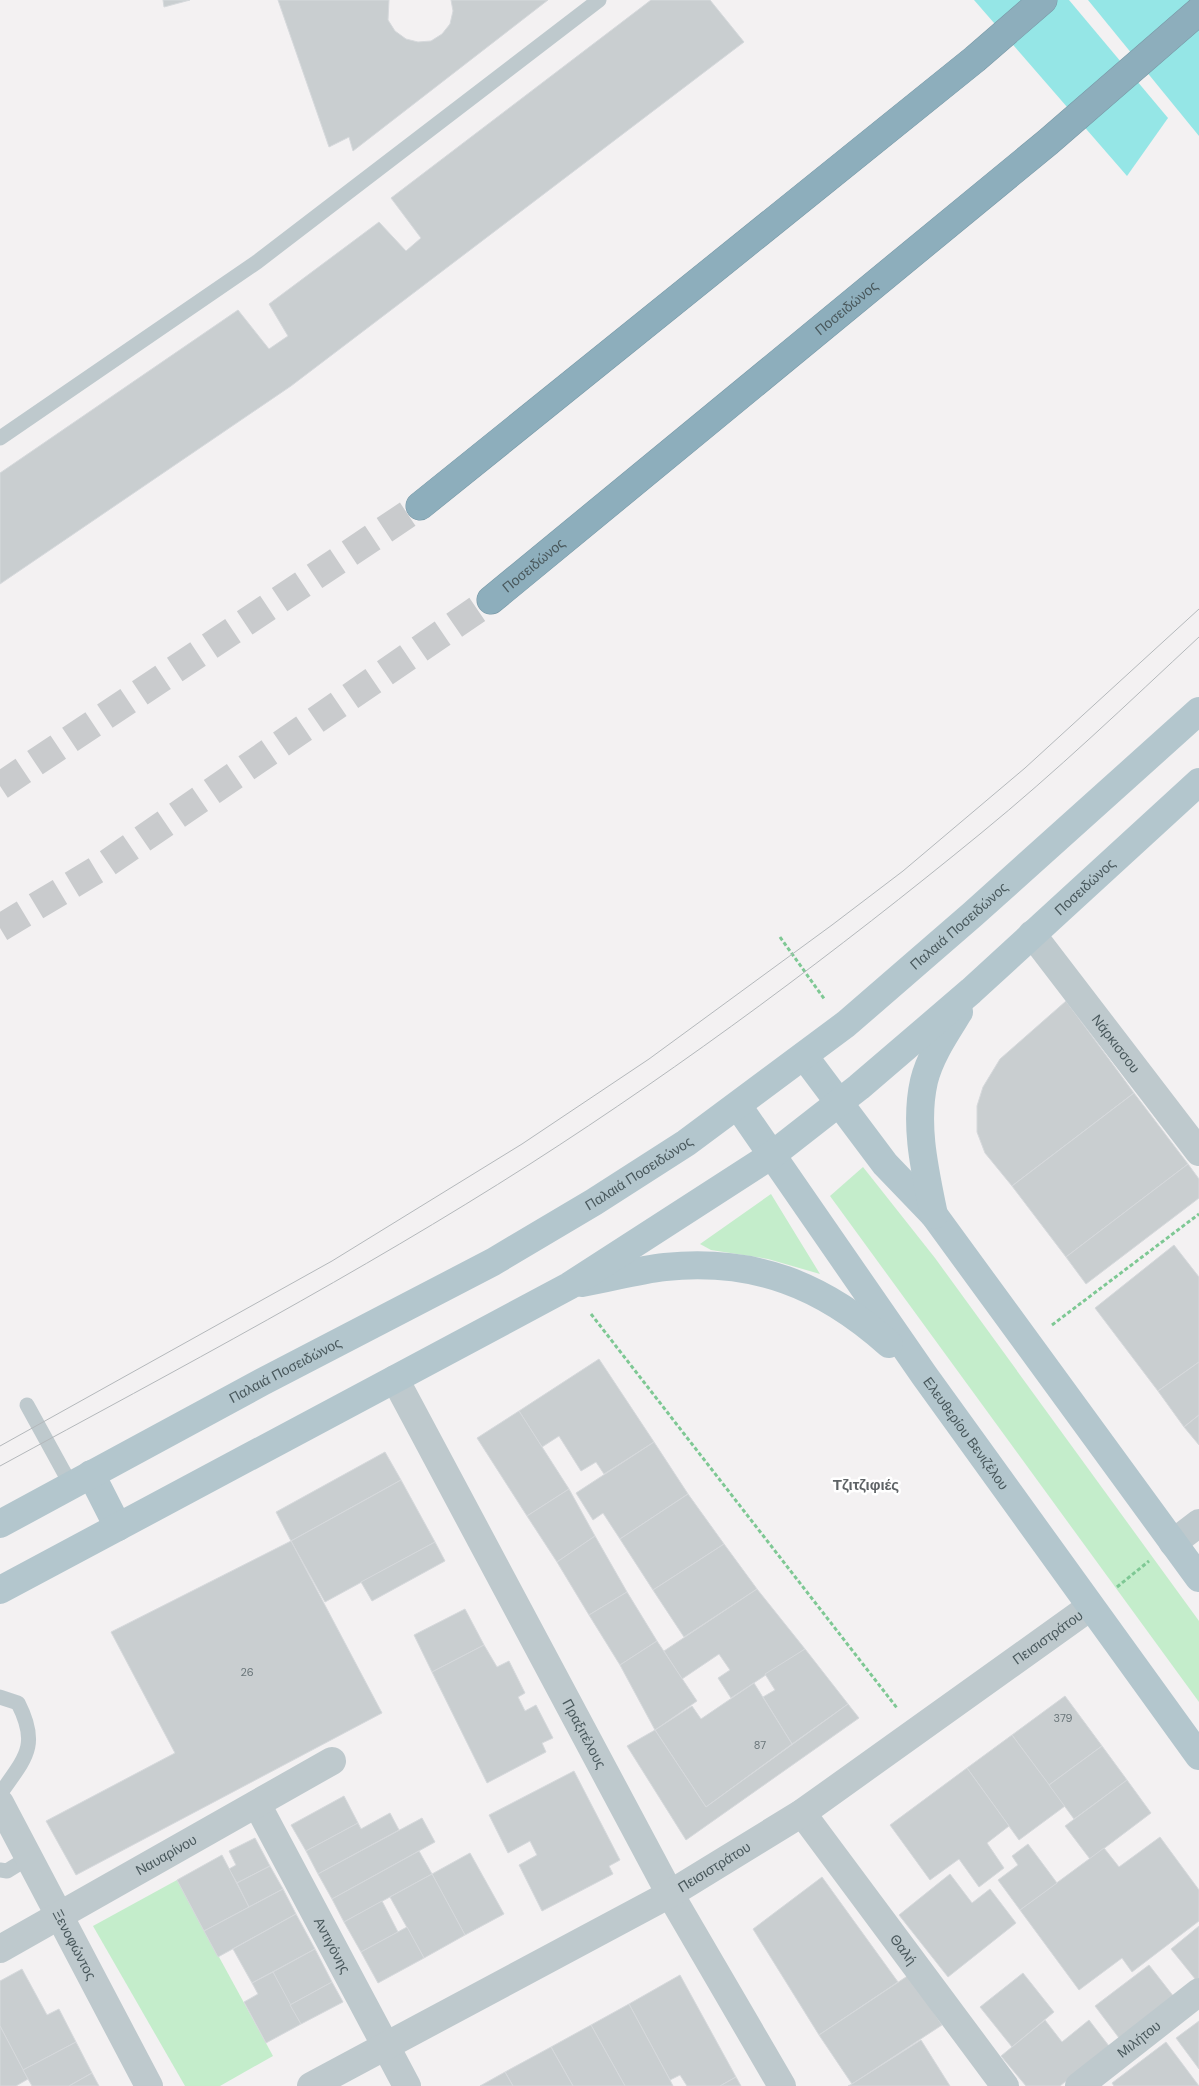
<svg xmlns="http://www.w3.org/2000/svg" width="1199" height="2086" font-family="'DM Sans',sans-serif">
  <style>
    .green { fill: #c4edcb }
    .water { fill: #95e6e6 }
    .building { fill: #c9ced0; stroke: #d6d9dc }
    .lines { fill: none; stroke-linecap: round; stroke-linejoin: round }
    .highway-tunnel { stroke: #c9cbcd; stroke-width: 28; stroke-dasharray: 28 14; stroke-linecap: butt }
    .highway-casing { stroke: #7899a7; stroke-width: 29 }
    .path { stroke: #7ec894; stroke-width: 3; stroke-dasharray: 4 2.5; stroke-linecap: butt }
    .lane { stroke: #bec9cd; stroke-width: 15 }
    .street { stroke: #bec9cd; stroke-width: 28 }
    .primary { stroke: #b3c6cd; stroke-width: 28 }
    .highway { stroke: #8daebc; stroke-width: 28 }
    .tram { stroke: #b4b8bb; stroke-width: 1 }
    .labels { text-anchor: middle; stroke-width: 5; stroke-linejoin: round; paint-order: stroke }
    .number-label { font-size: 11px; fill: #6a767a }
    .street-label { font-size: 14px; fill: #4a595d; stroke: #fff }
    .neighbourhood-label { font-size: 15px; font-weight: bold; fill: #5e6366; stroke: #fff }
  </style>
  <rect width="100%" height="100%" fill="#f3f1f2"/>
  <g class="green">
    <path d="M 863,1167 L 935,1258 L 1199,1621 L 1199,1702 L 830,1196 Z"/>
    <path d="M 771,1194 L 820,1274 L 768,1259 L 711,1250 L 700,1244 Z"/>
    <path d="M 177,1880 L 273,2056 L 220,2086 L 185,2086 L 93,1926 Z"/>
  </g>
  <g class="water">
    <path d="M 974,0 L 1069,0 L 1168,118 L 1127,176 Z"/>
    <path d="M 1088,0 L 1199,0 L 1199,136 Z"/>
  </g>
  <g class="building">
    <path d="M 163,0 L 190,0 L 164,7 Z"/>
    <path d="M 278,0 L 389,0 L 388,20 L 395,31 L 406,39 L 418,42 L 431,41 L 442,34 L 450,24 L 453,11 L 451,0 L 548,0 L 353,151 L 349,137 L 329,147 Z"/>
    <path d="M 651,0 L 710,0 L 744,42 L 291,386 L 0,584 L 0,473 L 238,310 L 269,349 L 288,336 L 269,304 L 379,222 L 406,251 L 421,238 L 391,198 Z"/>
    <path d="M 1066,1001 L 1134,1093 L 1012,1186 L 985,1153 L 977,1132 L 977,1106 L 983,1087 L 1000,1059 Z"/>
    <path d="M 1134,1093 L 1188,1164 L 1066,1257 L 1012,1186 Z"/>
    <path d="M 1188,1164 L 1199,1179 L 1199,1198 L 1086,1284 L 1066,1257 Z"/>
    <path d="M 1174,1245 L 1199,1277 L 1199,1362 L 1158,1391 L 1095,1308 Z"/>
    <path d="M 599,1359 L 654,1442 L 604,1474 L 596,1462 L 581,1471 L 559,1436 L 542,1447 L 519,1411 Z"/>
    <path d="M 1199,1362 L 1199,1415 L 1184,1427 L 1158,1391 Z"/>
    <path d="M 519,1411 L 569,1489 L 527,1516 L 477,1438 Z"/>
    <path d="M 1199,1415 L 1199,1445 L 1184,1427 Z"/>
    <path d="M 654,1442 L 688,1494 L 620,1539 L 603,1513 L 593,1520 L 576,1493 Z"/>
    <path d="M 385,1452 L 401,1480 L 291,1541 L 276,1512 Z"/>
    <path d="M 401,1480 L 435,1542 L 325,1602 L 291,1541 Z"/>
    <path d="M 569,1489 L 595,1536 L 557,1562 L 527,1516 Z"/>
    <path d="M 688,1494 L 724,1544 L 653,1590 L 620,1539 Z"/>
    <path d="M 595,1536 L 627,1592 L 589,1615 L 557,1562 Z"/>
    <path d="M 291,1541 L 382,1713 L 76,1875 L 46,1821 L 175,1753 L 111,1632 Z"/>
    <path d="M 435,1542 L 445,1561 L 372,1601 L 361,1582 Z"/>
    <path d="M 724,1544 L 757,1589 L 684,1637 L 653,1590 Z"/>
    <path d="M 757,1589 L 805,1649 L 731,1698 L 718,1678 L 730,1670 L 719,1654 L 682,1679 L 664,1651 Z"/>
    <path d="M 627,1592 L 657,1641 L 620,1665 L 589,1615 Z"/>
    <path d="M 465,1609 L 484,1645 L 432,1672 L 414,1635 Z"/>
    <path d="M 657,1641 L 697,1701 L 655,1730 L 620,1665 Z"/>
    <path d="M 484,1645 L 497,1667 L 509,1661 L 525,1693 L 518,1697 L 525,1711 L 536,1705 L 553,1738 L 542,1743 L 546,1752 L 487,1783 L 432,1672 Z"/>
    <path d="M 805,1649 L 848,1704 L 792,1744 L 763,1697 L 775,1690 L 765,1674 Z"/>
    <path d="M 754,1683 L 792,1744 L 706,1807 L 655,1730 L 692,1706 L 701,1719 Z"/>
    <path d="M 1065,1696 L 1102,1746 L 1049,1785 L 1012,1735 Z"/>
    <path d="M 848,1704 L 859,1718 L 686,1840 L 627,1746 L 655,1730 L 706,1807 Z"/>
    <path d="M 1012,1735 L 1065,1806 L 1019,1840 L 967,1768 Z"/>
    <path d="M 1102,1746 L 1127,1780 L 1074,1819 L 1049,1785 Z"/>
    <path d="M 967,1768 L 1009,1826 L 987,1843 L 1004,1868 L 979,1887 L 959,1859 L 930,1880 L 890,1825 Z"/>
    <path d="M 574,1771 L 620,1860 L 609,1866 L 613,1874 L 542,1911 L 519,1865 L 537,1855 L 530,1841 L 508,1853 L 489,1815 Z"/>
    <path d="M 1127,1780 L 1151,1813 L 1090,1859 L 1065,1826 Z"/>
    <path d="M 344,1796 L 358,1823 L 306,1851 L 291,1825 Z"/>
    <path d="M 390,1813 L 399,1830 L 318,1874 L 306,1851 L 358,1823 L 361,1829 Z"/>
    <path d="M 422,1818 L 435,1842 L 332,1899 L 318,1874 Z"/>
    <path d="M 1160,1837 L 1199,1890 L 1199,1921 L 1132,1972 L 1122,1958 L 1079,1990 L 1020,1910 L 1104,1848 L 1119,1867 Z"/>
    <path d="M 255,1838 L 270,1866 L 237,1883 L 229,1869 L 236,1865 L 229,1851 Z"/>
    <path d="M 1028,1844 L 1057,1883 L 1020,1910 L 998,1880 L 1018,1865 L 1012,1856 Z"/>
    <path d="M 419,1851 L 432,1874 L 344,1922 L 332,1899 Z"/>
    <path d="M 470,1853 L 504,1914 L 465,1935 L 432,1874 Z"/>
    <path d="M 222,1855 L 249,1907 L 204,1931 L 177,1880 Z"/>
    <path d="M 270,1866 L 283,1889 L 249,1907 L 237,1883 Z"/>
    <path d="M 432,1874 L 465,1935 L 424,1958 L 390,1897 Z"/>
    <path d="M 950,1874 L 972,1903 L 990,1889 L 1016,1923 L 948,1977 L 899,1915 Z"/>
    <path d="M 822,1877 L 898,1982 L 819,2035 L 753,1929 Z"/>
    <path d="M 283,1889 L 296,1914 L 218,1957 L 204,1931 Z"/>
    <path d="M 382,1901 L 398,1932 L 361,1952 L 344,1922 Z"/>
    <path d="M 296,1914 L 315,1949 L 252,1983 L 233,1949 Z"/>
    <path d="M 1199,1926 L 1199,1978 L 1196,1980 L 1171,1949 Z"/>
    <path d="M 407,1927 L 424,1958 L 378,1983 L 361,1952 Z"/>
    <path d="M 315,1949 L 332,1982 L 290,2005 L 273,1972 Z"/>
    <path d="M 1149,1965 L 1174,1997 L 1119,2038 L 1095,2006 Z"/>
    <path d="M 22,1969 L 47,2015 L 59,2009 L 76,2042 L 23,2070 L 0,2026 L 0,1981 Z"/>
    <path d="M 273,1972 L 301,2024 L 266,2043 L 244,2002 L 258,1994 L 252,1983 Z"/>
    <path d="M 1023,1973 L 1054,2012 L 1012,2047 L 980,2007 Z"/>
    <path d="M 680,1975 L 736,2077 L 720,2086 L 687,2086 L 680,2075 L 670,2080 L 629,2004 Z"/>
    <path d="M 909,1975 L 942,2025 L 852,2084 L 819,2035 Z"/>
    <path d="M 332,1982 L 343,2002 L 301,2024 L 290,2005 Z"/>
    <path d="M 629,2004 L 670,2080 L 673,2086 L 625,2086 L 591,2025 Z"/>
    <path d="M 1045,2020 L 1062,2042 L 1089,2020 L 1109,2046 L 1060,2086 L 1026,2086 L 1001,2056 Z"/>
    <path d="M 1199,2021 L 1199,2069 L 1176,2038 Z"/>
    <path d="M 591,2025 L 625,2086 L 573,2086 L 551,2047 Z"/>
    <path d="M 0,2026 L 28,2079 L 16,2086 L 0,2086 Z"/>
    <path d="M 921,2040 L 950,2086 L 848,2086 L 852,2084 Z"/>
    <path d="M 76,2042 L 92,2073 L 69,2086 L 32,2086 L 23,2070 Z"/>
    <path d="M 1166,2042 L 1199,2086 L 1114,2086 L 1112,2083 Z"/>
    <path d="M 551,2047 L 573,2086 L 513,2086 L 505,2072 Z"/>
    <path d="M 505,2072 L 513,2086 L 480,2086 Z"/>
    <path d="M 92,2073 L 99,2086 L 69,2086 Z"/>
    <path d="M 736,2077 L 741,2086 L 720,2086 Z"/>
  </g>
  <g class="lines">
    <g class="highway-tunnel">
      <path d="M 0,786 L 420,506"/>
      <path d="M 0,928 L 103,866 L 491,600"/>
    </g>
    <g class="highway-casing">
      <g id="highway">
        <path d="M 420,506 L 975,59 L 1043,0"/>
        <path id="s12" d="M 491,600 L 1048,142 L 1199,11"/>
      </g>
    </g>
    <g class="path">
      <path d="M 780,937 L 825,1000"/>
      <path d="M 591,1314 L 897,1708"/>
      <path d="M 1052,1325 L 1199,1214"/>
      <path d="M 1117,1587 L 1149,1561"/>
    </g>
    <g class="lane">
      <path d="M 0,438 L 257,262 L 599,0"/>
      <path d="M 27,1405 L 71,1485"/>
      <path d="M 0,1697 L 18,1703 C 40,1746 25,1758 0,1794"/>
      <path d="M 0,1870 L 7,1871 L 28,1858"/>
    </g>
    <g class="street">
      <path id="s1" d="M 1032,934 L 1199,1152"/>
      <path id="s2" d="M 395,1379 L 670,1894 L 782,2086"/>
      <path d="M 1173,1543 L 1199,1523"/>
      <path id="s3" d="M 0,1803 L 149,2086"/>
      <path id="s4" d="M 257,1804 L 407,2086"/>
      <path id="s5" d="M 802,1813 L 1005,2086"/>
      <path id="s6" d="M 0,1949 L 332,1761"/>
      <path id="s7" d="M 311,2086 L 670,1894 L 802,1813 L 1090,1607"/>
      <path id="s8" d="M 1079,2086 L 1199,1992"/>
    </g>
    <g class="primary">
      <path d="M 804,1056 L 885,1164 L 934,1215 L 1199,1578"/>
      <path id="s9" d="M 738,1106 L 924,1375 L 1199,1756"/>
      <path d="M 934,1215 C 925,1171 914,1125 924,1081 C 930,1056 946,1033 959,1012"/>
      <path d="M 582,1283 C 610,1278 638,1270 665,1267 C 755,1258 823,1285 889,1344"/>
      <path d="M 91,1474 L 118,1527"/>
      <path id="s10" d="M 0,1524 L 262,1382 L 493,1262 L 594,1202 L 686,1143 L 846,1024 L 973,914 L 1199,711"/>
      <path id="s11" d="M 0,1590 L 569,1286 L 772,1155 L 859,1087 L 971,991 L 1199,782"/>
    </g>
    <use href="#highway" class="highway"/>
    <g class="tram">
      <path d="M 0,1446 L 332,1261 L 522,1144 L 649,1059 L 832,925 L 903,871 L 1025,768 L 1199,609"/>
      <path d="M 0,1466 C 178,1369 358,1274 530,1164 C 686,1064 837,951 980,834 C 1056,772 1127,704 1199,637"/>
    </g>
  </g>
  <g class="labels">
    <g class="number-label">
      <text x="247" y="1676">26</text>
      <text x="1063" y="1722">379</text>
      <text x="760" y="1749">87</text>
    </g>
    <g class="street-label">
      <text dy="5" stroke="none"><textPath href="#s12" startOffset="460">Ποσειδώνος</textPath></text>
      <text dy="5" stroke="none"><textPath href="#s12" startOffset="55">Ποσειδώνος</textPath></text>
      <text dy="5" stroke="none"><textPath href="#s11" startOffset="1299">Ποσειδώνος</textPath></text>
      <text dy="5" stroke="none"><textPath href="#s10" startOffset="1134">Παλαιά Ποσειδώνος</textPath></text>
      <text dy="5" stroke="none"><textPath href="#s1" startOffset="138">Νάρκισσου</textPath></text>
      <text dy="5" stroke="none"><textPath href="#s10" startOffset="729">Παλαιά Ποσειδώνος</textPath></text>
      <text dy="5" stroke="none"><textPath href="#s10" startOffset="324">Παλαιά Ποσειδώνος</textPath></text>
      <text dy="5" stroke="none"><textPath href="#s9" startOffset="399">Ελευθερίου Βενιζέλου</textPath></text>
      <text dy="5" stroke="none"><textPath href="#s7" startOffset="864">Πεισιστράτου</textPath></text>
      <text dy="5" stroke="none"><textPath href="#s2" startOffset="402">Πραξιτέλους</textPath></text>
      <text dy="5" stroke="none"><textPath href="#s6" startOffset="191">Ναυαρίνου</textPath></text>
      <text dy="5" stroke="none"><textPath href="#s7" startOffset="459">Πεισιστράτου</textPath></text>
      <text dy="5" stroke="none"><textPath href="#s3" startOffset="160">Ξενοφώντος</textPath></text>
      <text dy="5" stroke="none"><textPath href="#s4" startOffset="160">Αντιγόνης</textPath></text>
      <text dy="5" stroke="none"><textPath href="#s5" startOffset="170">Θαλή</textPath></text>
      <text dy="5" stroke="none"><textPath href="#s8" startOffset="76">Μιλήτου</textPath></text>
    </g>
    <g class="neighbourhood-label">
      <text x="866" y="1490">Τζιτζιφιές</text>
    </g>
  </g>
</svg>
